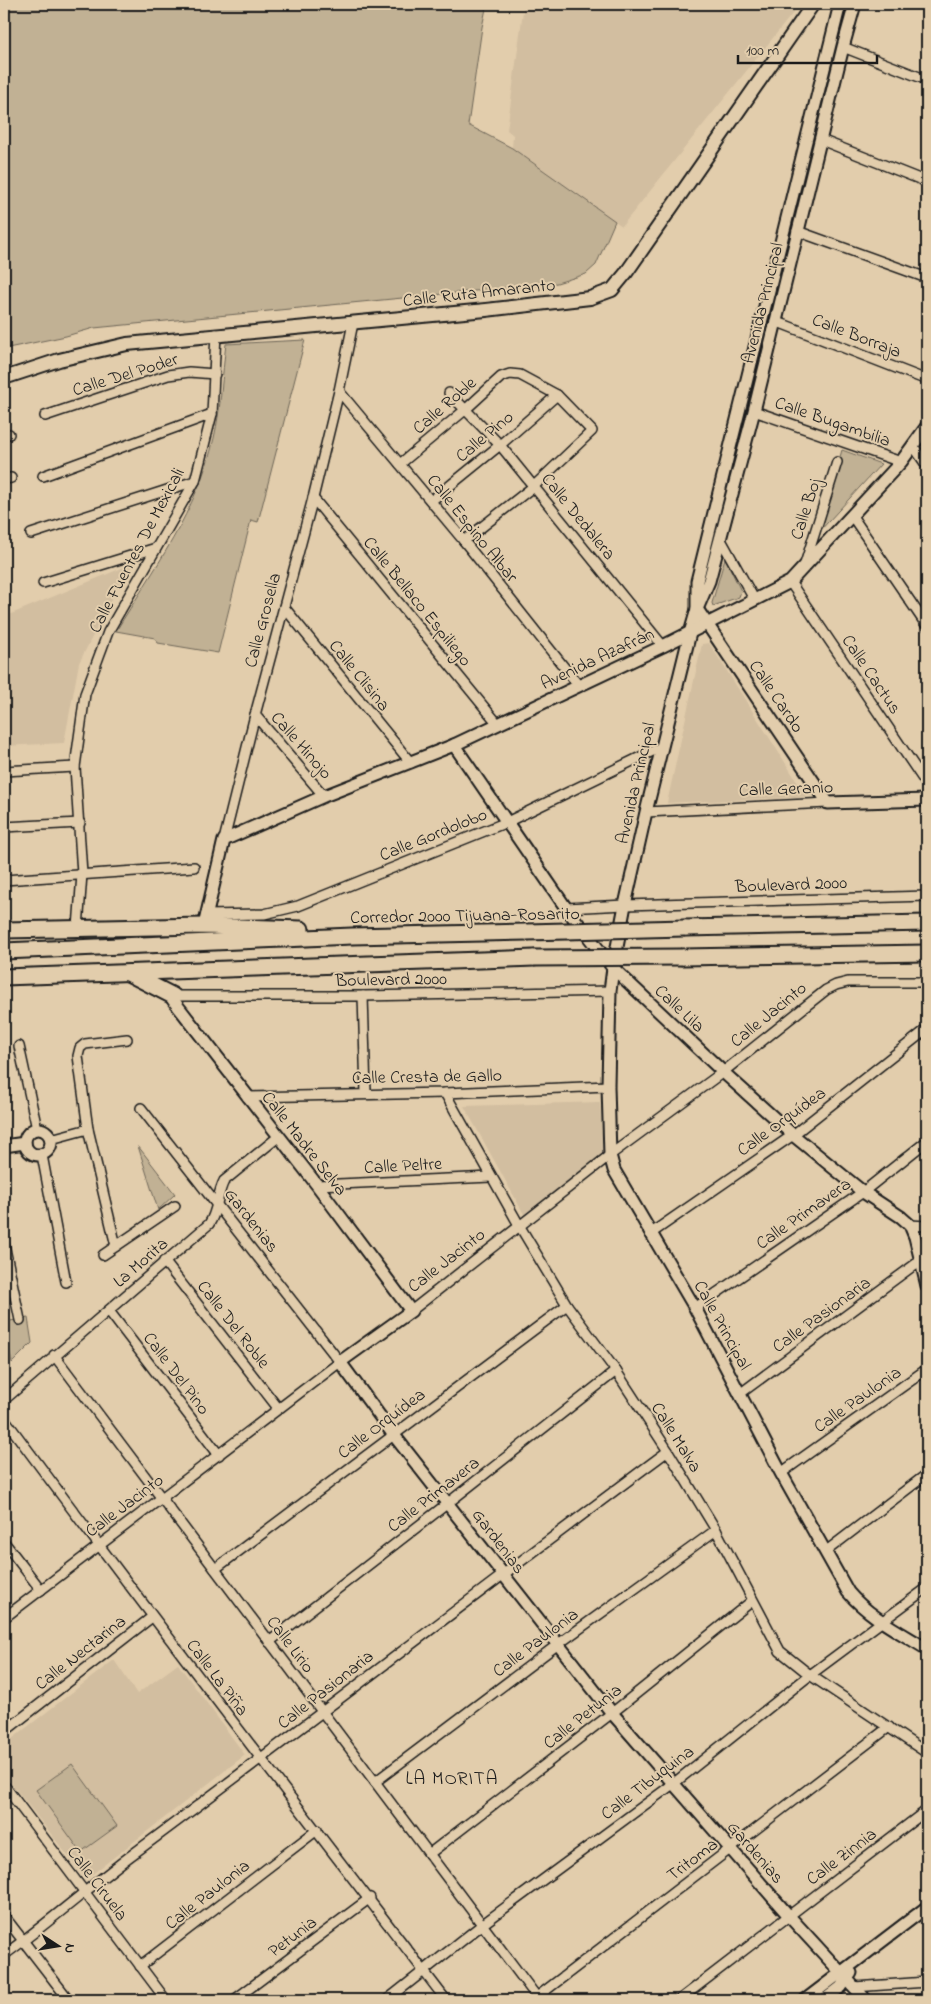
<svg xmlns="http://www.w3.org/2000/svg" width="931" height="2004" font-family="'Indie Flower',sans-serif">
  <style>
    .built { fill: #d2bea0 }
    .green { fill: #c1b194; stroke: #6e6658 }
    .lines { fill: none; stroke-linecap: round; stroke-linejoin: round }
    .minor-casing { stroke: #1c1c1c; stroke-width: 12 }
    .tertiary-casing { stroke: #1c1c1c; stroke-width: 15 }
    .secondary-casing { stroke: #1c1c1c; stroke-width: 16 }
    .trunk-casing { stroke: #1c1c1c; stroke-width: 19 }
    .minor { stroke: #e2cdac; stroke-width: 9 }
    .tertiary { stroke: #e2cdac; stroke-width: 11 }
    .secondary { stroke: #e2cdac; stroke-width: 12 }
    .trunk { stroke: #e2cdac; stroke-width: 15 }
    .trunk-bridge-casing { stroke: #1c1c1c; stroke-width: 19; stroke-linecap: butt }
    .trunk-bridge { stroke: #e2cdac; stroke-width: 15 }
    .labels { text-anchor: middle; stroke-width: 4; stroke-linejoin: round; paint-order: stroke }
    .street-label { font-size: 18px; fill: #1c1c1c; stroke: #e2cdac }
    .neighbourhood-label { font-size: 19px; letter-spacing: 1px; fill: #1c1c1c; stroke: #e2cdac }
  </style>
  <rect width="100%" height="100%" fill="#e2cdac"/>
  <filter id="ink" filterUnits="userSpaceOnUse"><feTurbulence type="fractalNoise" baseFrequency=".02" numOctaves="2"/><feDisplacementMap in="SourceGraphic" scale="10" xChannelSelector="R" yChannelSelector="G"/><feConvolveMatrix kernelMatrix="1 2 1 2 8 2 1 2 1" color-interpolation-filters="sRGB"/></filter>
  <g filter="url(#ink)">
    <g class="built">
      <path d="M 524,4 L 800,4 L 622,226 L 512,148 L 513,135 L 507,130 Z"/>
      <path d="M 134,563 L 116,590 L 79,663 L 64,743 L 4,746 L 4,617 Z"/>
      <path d="M 709,643 L 807,797 L 667,803 L 702,644 Z"/>
      <path d="M 600,1102 L 603,1154 L 525,1216 L 464,1106 Z"/>
      <path d="M 114,1660 L 137,1694 L 178,1664 L 245,1755 L 86,1879 L 4,1774 L 4,1745 Z"/>
    </g>
    <g class="green">
      <path d="M 4,4 L 487,4 L 482,27 L 468,125 L 512,148 L 615,221 L 596,265 L 586,274 L 557,283 L 94,328 L 66,336 L 8,348 L 4,336 Z"/>
      <path d="M 305,340 L 258,522 L 251,520 L 218,653 L 158,643 L 155,638 L 116,631 C 153,571 198,509 214,438 C 221,408 222,375 226,344 Z"/>
      <path d="M 842,450 L 881,464 L 818,533 Z"/>
      <path d="M 725,558 L 741,591 L 739,597 L 713,606 L 712,603 Z"/>
      <path d="M 138,1146 L 175,1194 L 158,1210 Z"/>
      <path d="M 28,1318 L 32,1343 L 12,1363 L 4,1322 Z"/>
      <path d="M 72,1764 L 117,1826 L 81,1852 L 36,1790 Z"/>
    </g>
    <g class="lines">
      <g class="minor-casing">
        <g id="minor">
          <path d="M 843,47 L 927,80"/>
          <path d="M 821,140 L 927,182"/>
          <path d="M 797,231 L 927,278"/>
          <path d="M 775,321 L 927,380"/>
          <path d="M 339,391 L 464,541 L 579,686"/>
          <path d="M 449,393 L 500,445 L 663,646"/>
          <path d="M 754,411 L 901,462"/>
          <path d="M 45,416 L 168,375 L 189,372 L 215,374"/>
          <path d="M 4,434 L 9,434"/>
          <path d="M 914,447 L 927,466"/>
          <path d="M 400,464 L 465,410 L 501,377 L 510,374 L 520,375 L 557,395 L 592,431 L 534,486 L 464,541"/>
          <path d="M 43,476 L 212,414"/>
          <path d="M 4,479 L 11,478"/>
          <path d="M 313,498 L 498,724"/>
          <path d="M 431,501 L 500,445 L 557,395"/>
          <path d="M 852,516 L 927,626"/>
          <path d="M 31,534 L 195,481"/>
          <path d="M 720,538 L 754,599"/>
          <path d="M 805,564 L 837,462"/>
          <path d="M 790,582 L 927,785"/>
          <path d="M 43,583 L 156,548"/>
          <path d="M 284,607 L 411,763"/>
          <path d="M 255,715 L 324,796"/>
          <path d="M 4,771 L 75,767"/>
          <path d="M 646,812 L 828,803"/>
          <path d="M 4,827 L 80,823"/>
          <path d="M 224,840 L 255,715 L 313,498 L 339,391 L 353,323"/>
          <path d="M 4,880 L 194,867"/>
          <path d="M 566,908 L 625,905 L 927,896"/>
          <path d="M 206,915 L 264,914 L 298,906 L 507,822 L 661,747"/>
          <path d="M 78,928 L 82,874 L 75,767 L 85,694 L 108,632 L 195,481 L 212,414 L 216,334"/>
          <path d="M 173,996 L 363,996 L 610,991"/>
          <path d="M 363,996 L 366,1093"/>
          <path d="M 19,1046 L 37,1129"/>
          <path d="M 445,1093 L 519,1225 L 567,1305 L 616,1371 L 668,1451 L 716,1530 L 780,1651 L 810,1675 L 927,1753"/>
          <path d="M 247,1097 L 445,1093 L 608,1086"/>
          <path d="M 51,1139 L 88,1129"/>
          <path d="M 42,1155 L 66,1282"/>
          <path d="M 317,1185 L 491,1177"/>
          <path d="M 910,1225 L 927,1226"/>
          <path d="M 650,1234 L 793,1135 L 927,1029"/>
          <path d="M 4,1244 L 20,1320"/>
          <path d="M 116,1246 L 88,1129 L 78,1056 L 80,1048 L 85,1044 L 127,1039"/>
          <path d="M 103,1255 L 175,1206"/>
          <path d="M 164,1261 L 278,1408"/>
          <path d="M 695,1308 L 863,1192 L 927,1141"/>
          <path d="M 109,1311 L 219,1455"/>
          <path d="M 411,1311 L 610,1155 L 723,1072 L 826,990 L 836,985 L 848,982 L 927,982"/>
          <path d="M 54,1355 L 539,2000"/>
          <path d="M 741,1393 L 921,1260"/>
          <path d="M 4,1400 L 209,1224 C 218,1211 217,1194 224,1181 L 278,1137"/>
          <path d="M 4,1418 C 149,1614 298,1807 446,2000"/>
          <path d="M 781,1473 L 927,1369"/>
          <path d="M 4,1542 L 41,1590"/>
          <path d="M 825,1552 L 927,1474"/>
          <path d="M 215,1569 L 567,1305"/>
          <path d="M 4,1618 L 340,1362 L 141,1108"/>
          <path d="M 269,1642 L 448,1503 L 616,1371"/>
          <path d="M 4,1732 L 152,1617"/>
          <path d="M 375,1782 L 557,1645 L 716,1530"/>
          <path d="M 4,1785 L 166,2000"/>
          <path d="M 429,1854 L 612,1713 L 752,1601"/>
          <path d="M 4,1916 L 69,2000"/>
          <path d="M 4,1955 C 47,1924 87,1889 129,1857 C 310,1723 487,1585 668,1451"/>
          <path d="M 140,1966 L 317,1830"/>
          <path d="M 854,1987 L 927,1982"/>
          <path d="M 537,1997 L 889,1727"/>
          <path d="M 234,2000 L 370,1898"/>
          <path d="M 387,2000 L 483,1924 L 673,1784 L 810,1675 L 927,1588"/>
          <path d="M 679,2000 L 927,1810"/>
        </g>
      </g>
      <g class="tertiary-casing">
        <g id="tertiary">
          <path d="M 840,4 L 697,581 L 697,609 L 828,803 L 927,800"/>
          <path d="M 855,4 L 843,47 L 754,411 L 709,581 L 697,609 L 690,633 L 646,812 L 625,905 L 613,968 L 610,991 L 608,1086 L 610,1155 L 614,1170 L 695,1308 L 781,1473 L 848,1592 C 869,1617 900,1632 927,1649"/>
          <path d="M 454,745 L 566,908 L 613,968 L 723,1072 L 793,1135 L 863,1192 L 901,1217 L 910,1225 L 915,1237 L 927,1286"/>
          <path d="M 204,926 L 224,840 L 324,796 L 454,745 L 663,646 L 790,582 L 901,462 L 927,426"/>
          <path d="M 173,996 L 173,1000 L 317,1185 L 411,1311 L 340,1362 L 393,1434 L 612,1713 L 789,1916 L 866,2000"/>
          <circle cx="38" cy="1142" r="13"/>
          <path d="M 4,1146 L 25,1143"/>
          <path d="M 805,2000 L 927,1907"/>
          <path d="M 824,2000 L 841,1987 L 851,1973"/>
        </g>
      </g>
      <g class="secondary-casing">
        <path id="secondary" d="M 4,378 L 59,360 L 127,344 L 486,310 L 590,298 L 612,290 L 626,273 L 813,4"/>
      </g>
      <g class="trunk-casing">
        <g id="trunk">
          <path d="M 685,928 L 927,923"/>
          <path d="M 4,930 L 204,926 L 301,929"/>
          <path d="M 4,951 L 352,936 L 527,932"/>
          <path d="M 682,957 L 927,953"/>
          <path d="M 128,973 L 173,996"/>
          <path d="M 4,977 L 534,958"/>
        </g>
      </g>
      <use href="#minor" class="minor"/>
      <use href="#tertiary" class="tertiary"/>
      <use href="#secondary" class="secondary"/>
      <use href="#trunk" class="trunk"/>
      <g class="trunk-bridge-casing">
        <g id="trunk-bridge">
          <path d="M 527,932 L 685,928"/>
          <path d="M 534,958 L 682,957"/>
        </g>
      </g>
      <use href="#trunk-bridge" class="trunk-bridge"/>
    </g>
  </g>
  <g class="labels">
    <g class="street-label">
      <text transform="translate(479 292) rotate(-6)" y="6">Calle Ruta Amaranto</text>
      <text transform="translate(762 303) rotate(-76)" y="6">Avenida Principal</text>
      <text transform="translate(857 335) rotate(21)" y="6">Calle Borraja</text>
      <text transform="translate(125 374) rotate(-17)" y="6">Calle Del Poder</text>
      <text transform="translate(444 405) rotate(-41)" y="6">Calle Roble</text>
      <text transform="translate(833 421) rotate(19)" y="6">Calle Bugambilia</text>
      <text transform="translate(484 436) rotate(-40)" y="6">Calle Pino</text>
      <text transform="translate(805 509) rotate(-72)" y="6">Calle Boj</text>
      <text transform="translate(579 516) rotate(51)" y="6">Calle Dedalera</text>
      <text transform="translate(473 528) rotate(51)" y="6">Calle Espino Albar</text>
      <text transform="translate(136 550) rotate(-62)" y="6">Calle Fuentes De Mexicali</text>
      <text transform="translate(418 601) rotate(51)" y="6">Calle Bellaco Espiliego</text>
      <text transform="translate(262 620) rotate(-75)" y="6">Calle Grosella</text>
      <text transform="translate(597 658) rotate(-25)" y="6">Avenida Azafrán</text>
      <text transform="translate(872 674) rotate(56)" y="6">Calle Cactus</text>
      <text transform="translate(360 675) rotate(51)" y="6">Calle Clisina</text>
      <text transform="translate(777 696) rotate(56)" y="6">Calle Cardo</text>
      <text transform="translate(302 745) rotate(49)" y="6">Calle Hinojo</text>
      <text transform="translate(635 783) rotate(-77)" y="6">Avenida Principal</text>
      <text transform="translate(786 788) rotate(-2)" y="6">Calle Geranio</text>
      <text transform="translate(433 834) rotate(-22)" y="6">Calle Gordolobo</text>
      <text transform="translate(791 884) rotate(-2)" y="6">Boulevard 2000</text>
      <text transform="translate(465 915) rotate(-1)" y="6">Corredor 2000 Tijuana-Rosarito</text>
      <text transform="translate(391 979) rotate(-1)" y="6">Boulevard 2000</text>
      <text transform="translate(680 1008) rotate(43)" y="6">Calle Lila</text>
      <text transform="translate(768 1014) rotate(-39)" y="6">Calle Jacinto</text>
      <text transform="translate(427 1076) rotate(-1)" y="6">Calle Cresta de Gallo</text>
      <text transform="translate(781 1121) rotate(-36)" y="6">Calle Orquídea</text>
      <text transform="translate(305 1143) rotate(52)" y="6">Calle Madre Selva</text>
      <text transform="translate(403 1165) rotate(-3)" y="6">Calle Peltre</text>
      <text transform="translate(803 1213) rotate(-35)" y="6">Calle Primavera</text>
      <text transform="translate(252 1220) rotate(52)" y="6">Gardenias</text>
      <text transform="translate(446 1260) rotate(-38)" y="6">Calle Jacinto</text>
      <text transform="translate(140 1262) rotate(-41)" y="6">La Morita</text>
      <text transform="translate(821 1314) rotate(-36)" y="6">Calle Pasionaria</text>
      <text transform="translate(234 1324) rotate(52)" y="6">Calle Del Roble</text>
      <text transform="translate(723 1325) rotate(61)" y="6">Calle Principal</text>
      <text transform="translate(177 1373) rotate(53)" y="6">Calle Del Pino</text>
      <text transform="translate(857 1399) rotate(-35)" y="6">Calle Paulonia</text>
      <text transform="translate(381 1423) rotate(-37)" y="6">Calle Orquídea</text>
      <text transform="translate(677 1437) rotate(58)" y="6">Calle Malva</text>
      <text transform="translate(433 1494) rotate(-38)" y="6">Calle Primavera</text>
      <text transform="translate(124 1505) rotate(-37)" y="6">Calle Jacinto</text>
      <text transform="translate(499 1541) rotate(53)" y="6">Gardenias</text>
      <text transform="translate(535 1642) rotate(-37)" y="6">Calle Paulonia</text>
      <text transform="translate(291 1644) rotate(53)" y="6">Calle Lirio</text>
      <text transform="translate(80 1652) rotate(-38)" y="6">Calle Nectarina</text>
      <text transform="translate(218 1677) rotate(53)" y="6">Calle La Piña</text>
      <text transform="translate(325 1689) rotate(-38)" y="6">Calle Pasionaria</text>
      <text transform="translate(582 1716) rotate(-38)" y="6">Calle Petunia</text>
      <text transform="translate(647 1782) rotate(-37)" y="6">Calle Tibuquina</text>
      <text transform="translate(756 1852) rotate(49)" y="6">Gardenias</text>
      <text transform="translate(841 1856) rotate(-37)" y="6">Calle Zinnia</text>
      <text transform="translate(692 1859) rotate(-37)" y="6">Tritoma</text>
      <text transform="translate(98 1883) rotate(53)" y="6">Calle Ciruela</text>
      <text transform="translate(207 1894) rotate(-38)" y="6">Calle Paulonia</text>
      <text transform="translate(292 1936) rotate(-37)" y="6">Petunia</text>
    </g>
    <g class="neighbourhood-label">
      <text x="452" y="1784">LA MORITA</text>
    </g>
  </g>
  <rect width="931" height="2004" fill="none" stroke="#e2cdac" stroke-width="20"/>
  <rect x="10" y="10" width="911" height="1984" fill="none" stroke="#1c1c1c" stroke-width="2" filter="url(#ink)"/>
  <g transform="translate(58 1946) rotate(102)" stroke="#e2cdac" stroke-width="4" paint-order="stroke">
  <path d="M0-4L9 19L0 12L-9 19Z" fill="#1c1c1c"/>
  <text y="-8" font-size="14" font-weight="bold" text-anchor="middle" fill="#1c1c1c">N</text>
  </g>
  <path d="M738 55v8h139v-8" fill="none" stroke="#1c1c1c" stroke-width="2.5"/>
  <text x="746" y="55" font-size="15" fill="#1c1c1c" stroke="#e2cdac" stroke-width="4" paint-order="stroke">100 m</text>
</svg>
